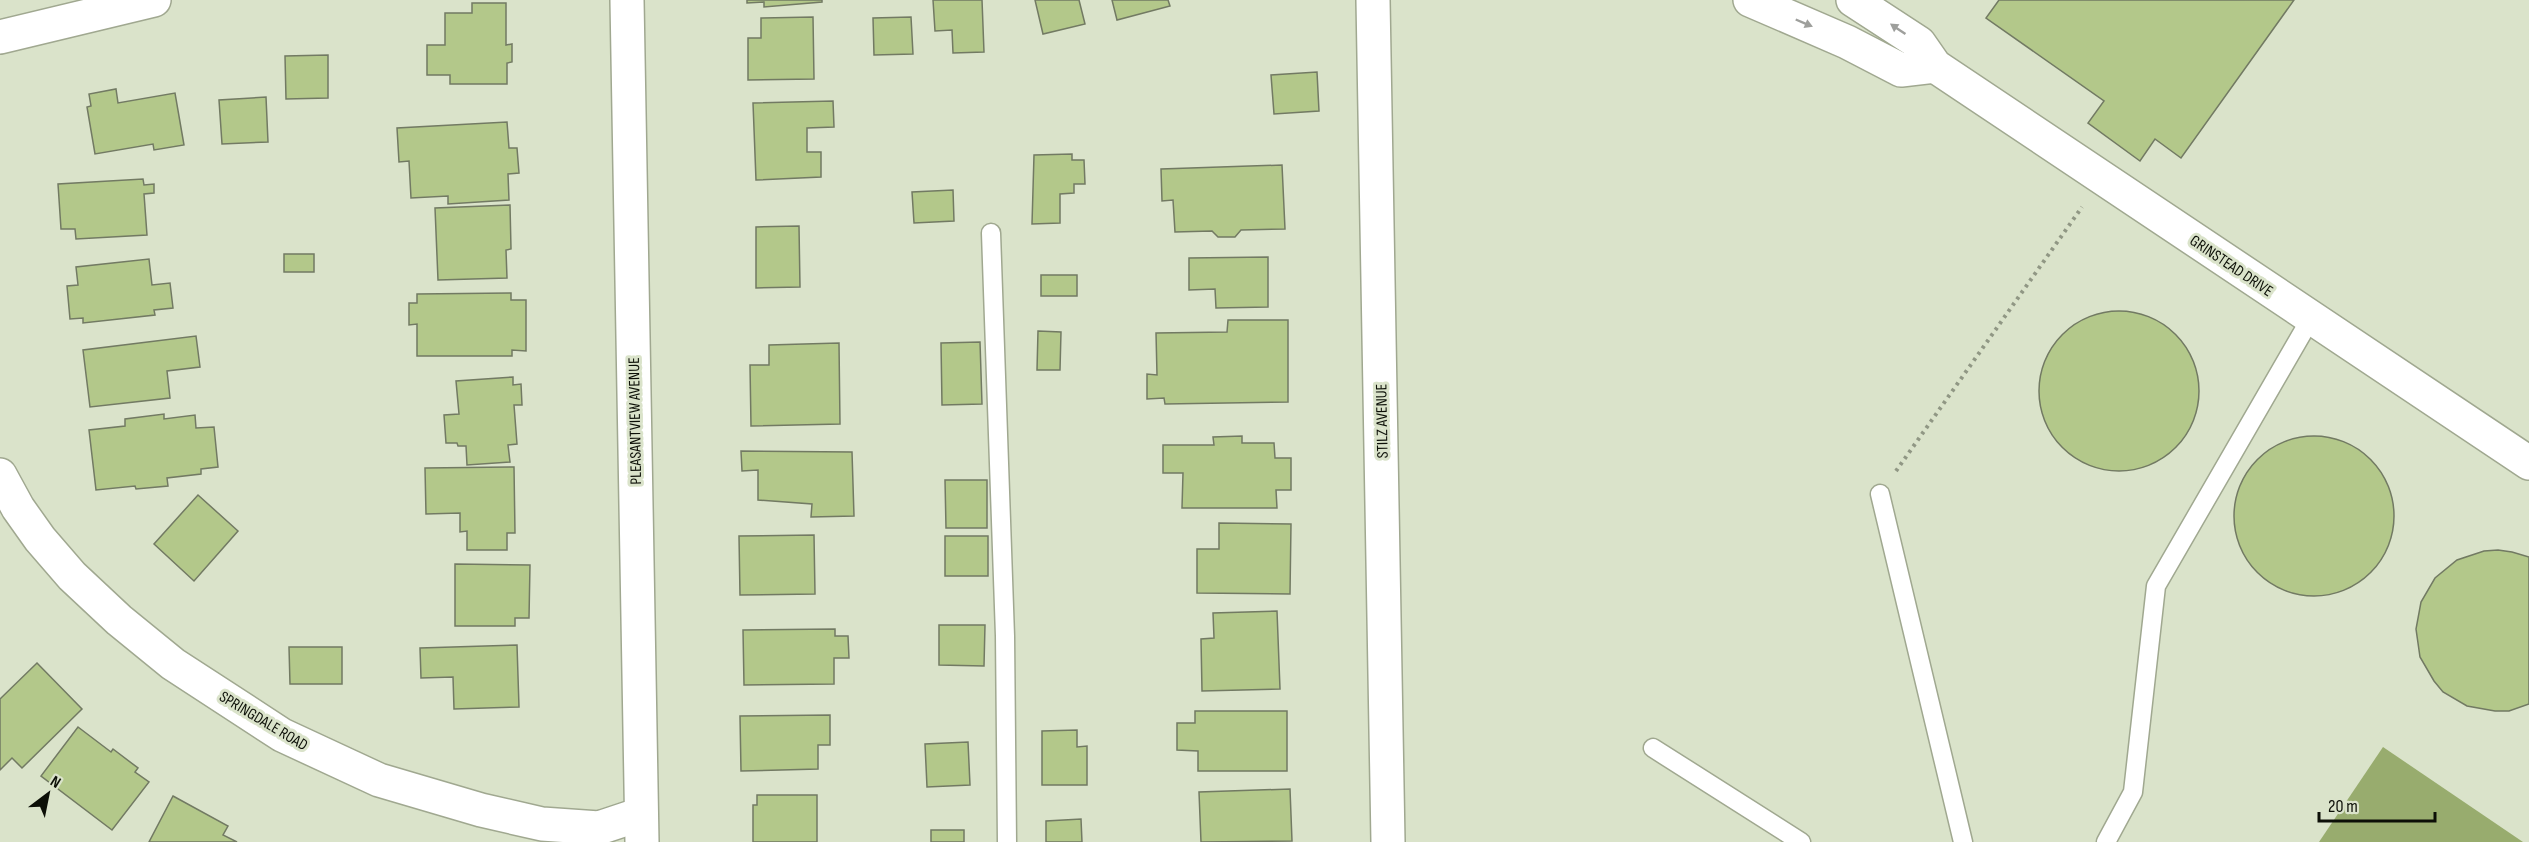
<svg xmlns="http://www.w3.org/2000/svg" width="2529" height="842" font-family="'Sofia Sans Condensed',sans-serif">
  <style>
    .water { fill: #98ac6e }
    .building { fill: #b3c88a; stroke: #727a63; stroke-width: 1.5 }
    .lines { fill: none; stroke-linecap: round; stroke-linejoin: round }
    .service-casing { stroke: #a0a890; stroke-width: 21 }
    .minor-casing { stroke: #a0a890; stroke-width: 36 }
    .tertiary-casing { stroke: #a0a890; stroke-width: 36 }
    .path { stroke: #909784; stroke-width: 4; stroke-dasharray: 3 4.5; stroke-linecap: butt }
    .service { stroke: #fff; stroke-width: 18 }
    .minor { stroke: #fff; stroke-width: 33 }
    .tertiary { stroke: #fff; stroke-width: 33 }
    .oneway { fill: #9e9f9c }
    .labels { text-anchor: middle; stroke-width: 6; stroke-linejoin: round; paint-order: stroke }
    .street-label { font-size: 16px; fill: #0c0f07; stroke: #dae3ca }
  </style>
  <rect width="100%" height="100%" fill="#dae3ca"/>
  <path class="water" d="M 2383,747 L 2523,842 L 2319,842 Z"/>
  <g class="building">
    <path d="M 747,0 L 822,0 L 822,2 L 764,7 L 764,2 L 747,3 Z"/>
    <path d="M 933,0 L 982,0 L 984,52 L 953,53 L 952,30 L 935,31 Z"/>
    <path d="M 1035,0 L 1079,0 L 1085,24 L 1043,34 Z"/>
    <path d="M 1112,0 L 1168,0 L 1170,6 L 1117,20 Z"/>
    <path d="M 1999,0 L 2294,0 L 2181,158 L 2155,139 L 2140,161 L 2088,123 L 2104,101 L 1986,18 Z"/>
    <path d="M 472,3 L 506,3 L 506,45 L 512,44 L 512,62 L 507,63 L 507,84 L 450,84 L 450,75 L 427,75 L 427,45 L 445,45 L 445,13 L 472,13 Z"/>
    <path d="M 813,17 L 814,79 L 748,80 L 748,38 L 761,38 L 761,18 Z"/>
    <path d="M 911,17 L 913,54 L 874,55 L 873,18 Z"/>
    <path d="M 328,55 L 328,98 L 286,99 L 285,56 Z"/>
    <path d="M 1317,72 L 1319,111 L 1274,114 L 1271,75 Z"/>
    <path d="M 116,89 L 118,103 L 175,93 L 184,145 L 154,150 L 153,144 L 95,154 L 87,107 L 91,106 L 89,94 Z"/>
    <path d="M 266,97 L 268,142 L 222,144 L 219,100 Z"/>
    <path d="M 833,101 L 834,127 L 807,128 L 807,152 L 821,152 L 821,177 L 756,180 L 753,103 Z"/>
    <path d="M 507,122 L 509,148 L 517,148 L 519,173 L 508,174 L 509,200 L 448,204 L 448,196 L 411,198 L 409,161 L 399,162 L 397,128 Z"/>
    <path d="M 1072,154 L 1072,160 L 1084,160 L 1085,184 L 1074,184 L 1074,193 L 1060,194 L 1060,223 L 1032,224 L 1034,155 Z"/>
    <path d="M 1282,165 L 1285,229 L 1241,230 L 1235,237 L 1218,237 L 1212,231 L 1175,232 L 1173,200 L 1162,201 L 1161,169 Z"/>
    <path d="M 143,179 L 144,185 L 154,184 L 154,193 L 144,194 L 147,235 L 76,239 L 75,229 L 61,229 L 58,184 Z"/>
    <path d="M 953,190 L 954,221 L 914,223 L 912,192 Z"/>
    <path d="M 510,205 L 511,249 L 506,250 L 507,278 L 438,280 L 435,208 Z"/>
    <path d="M 799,226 L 800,287 L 756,288 L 756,227 Z"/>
    <rect x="284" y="254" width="30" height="18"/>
    <path d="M 1268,257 L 1268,307 L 1216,308 L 1215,289 L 1189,290 L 1189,258 Z"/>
    <path d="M 149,259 L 152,285 L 170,283 L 173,308 L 154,310 L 155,315 L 83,323 L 83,318 L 70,319 L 67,286 L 78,285 L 76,267 Z"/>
    <rect x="1041" y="275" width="36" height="21"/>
    <path d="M 511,293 L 511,300 L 526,300 L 526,351 L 512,350 L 512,356 L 417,356 L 417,324 L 409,325 L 409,303 L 417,303 L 417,294 Z"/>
    <circle cx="2119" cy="391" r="80"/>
    <path d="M 1228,320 L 1288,320 L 1288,402 L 1165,404 L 1164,398 L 1147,399 L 1147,374 L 1157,375 L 1156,333 L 1227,332 Z"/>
    <path d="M 1038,331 L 1061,332 L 1060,370 L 1037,370 Z"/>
    <path d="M 196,336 L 200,367 L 167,371 L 170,398 L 90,407 L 83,350 Z"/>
    <path d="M 980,342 L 982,404 L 942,405 L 941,343 Z"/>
    <path d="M 839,343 L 840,424 L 751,426 L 750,365 L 769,365 L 769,345 Z"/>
    <path d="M 513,377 L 513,385 L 521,384 L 522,405 L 514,405 L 517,444 L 508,445 L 510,462 L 467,465 L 466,446 L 458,446 L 457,443 L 446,443 L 444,415 L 459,414 L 456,381 Z"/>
    <path d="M 164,414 L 164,419 L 195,415 L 196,428 L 214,427 L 218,467 L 201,469 L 201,474 L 167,478 L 168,486 L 136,489 L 135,486 L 96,490 L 89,430 L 125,426 L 125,419 Z"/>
    <circle cx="2314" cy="516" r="80"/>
    <path d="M 1242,436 L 1242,443 L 1274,443 L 1275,458 L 1291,458 L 1291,490 L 1276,490 L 1277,508 L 1182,508 L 1183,473 L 1163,473 L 1163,445 L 1214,445 L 1213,437 Z"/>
    <path d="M 741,451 L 852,452 L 854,516 L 811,517 L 812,504 L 758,500 L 758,470 L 742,471 Z"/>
    <path d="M 514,467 L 515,533 L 507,533 L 507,550 L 467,550 L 467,531 L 460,532 L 460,513 L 426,514 L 425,468 Z"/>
    <path d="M 945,480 L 987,480 L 987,528 L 946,528 Z"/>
    <path d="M 198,495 L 238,531 L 194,581 L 154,544 Z"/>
    <path d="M 1219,523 L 1291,524 L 1290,594 L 1197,593 L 1197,549 L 1219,549 Z"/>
    <path d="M 814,535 L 815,594 L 740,595 L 739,536 Z"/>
    <rect x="945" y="536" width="43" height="40"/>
    <path d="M 2498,550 L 2512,552 L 2529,557 L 2529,704 L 2509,711 L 2495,711 L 2467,706 L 2443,692 L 2434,681 L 2420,657 L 2416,629 L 2421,602 L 2435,578 L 2457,560 L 2484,551 Z"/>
    <path d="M 455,564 L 530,565 L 529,618 L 515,618 L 515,626 L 455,626 Z"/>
    <path d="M 1277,611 L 1280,689 L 1202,691 L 1201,639 L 1214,638 L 1213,613 Z"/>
    <path d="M 939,625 L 985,625 L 984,666 L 939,665 Z"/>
    <path d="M 835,629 L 835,636 L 848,636 L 849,658 L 834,658 L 834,684 L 744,685 L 743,630 Z"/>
    <path d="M 517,645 L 519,707 L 454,709 L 453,677 L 421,678 L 420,648 Z"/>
    <path d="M 289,647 L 342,647 L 342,684 L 290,684 Z"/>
    <path d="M 37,663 L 82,709 L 22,768 L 12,758 L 0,770 L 0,699 Z"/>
    <path d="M 1195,711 L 1287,711 L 1287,771 L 1198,771 L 1198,751 L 1177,750 L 1177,723 L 1195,723 Z"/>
    <path d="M 830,715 L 830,745 L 818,745 L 818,769 L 741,771 L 740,716 Z"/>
    <path d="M 78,727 L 111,752 L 113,749 L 138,768 L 135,772 L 149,782 L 112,830 L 41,776 Z"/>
    <path d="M 1077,730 L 1077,747 L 1087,746 L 1087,785 L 1042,785 L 1042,731 Z"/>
    <path d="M 968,742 L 970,785 L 927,787 L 925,744 Z"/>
    <path d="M 1290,789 L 1292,841 L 1201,842 L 1199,792 Z"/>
    <path d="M 757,795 L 817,795 L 817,842 L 753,842 L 753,805 L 757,805 Z"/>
    <path d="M 173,796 L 228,826 L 223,835 L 237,842 L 149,842 Z"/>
    <path d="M 1081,819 L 1082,842 L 1046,842 L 1046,821 Z"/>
    <rect x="931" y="830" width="33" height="12"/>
  </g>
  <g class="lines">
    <g class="service-casing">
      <g id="service">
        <path d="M 991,233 L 1005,636 L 1007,842"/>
        <path d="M 1880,494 L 1963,842"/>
        <path d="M 1653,748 L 1801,842"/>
        <path d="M 2106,842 L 2133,792 L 2156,586 L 2311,318"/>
      </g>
    </g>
    <g class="minor-casing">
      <g id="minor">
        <path d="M 627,0 L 642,842"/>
        <path d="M 1750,0 L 1847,42 L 1901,70 L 1935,66"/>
        <path d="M 1853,0 L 1919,43 L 1935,66 L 2529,463"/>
        <path d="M 0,475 L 18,508 L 40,539 L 72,576 L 119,620 L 173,664 L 282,735 L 379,780 L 481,810 L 542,824 L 599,828 L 641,814"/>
      </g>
    </g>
    <g class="tertiary-casing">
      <g id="tertiary">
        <path d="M 1373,0 L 1388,842"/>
        <path d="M 0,37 L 154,0"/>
      </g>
    </g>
    <path class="path" d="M 1896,471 L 2082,207"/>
    <use href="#service" class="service"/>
    <use href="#minor" class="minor"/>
    <use href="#tertiary" class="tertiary"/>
  </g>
  <defs><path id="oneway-solid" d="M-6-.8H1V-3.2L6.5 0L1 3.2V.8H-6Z" transform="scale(1.5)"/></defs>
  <g class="oneway">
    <use href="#oneway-solid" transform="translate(1804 23) rotate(23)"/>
    <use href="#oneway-solid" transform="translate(1898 29) rotate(-146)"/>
  </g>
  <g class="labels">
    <g class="street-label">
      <text transform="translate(2232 265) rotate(34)" y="6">GRINSTEAD DRIVE</text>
      <text transform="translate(634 421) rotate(-91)" y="6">PLEASANTVIEW AVENUE</text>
      <text transform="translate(1381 421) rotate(-91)" y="6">STILZ AVENUE</text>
      <text transform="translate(264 720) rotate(31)" y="6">SPRINGDALE ROAD</text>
    </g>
  </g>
  <g transform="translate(48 794) rotate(32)" stroke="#dae3ca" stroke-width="4.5" paint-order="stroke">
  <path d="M0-4.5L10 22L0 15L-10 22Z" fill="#0c0f07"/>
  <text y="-9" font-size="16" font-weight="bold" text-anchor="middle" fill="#0c0f07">N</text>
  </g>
  <path d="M2319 812v9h116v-9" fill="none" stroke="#0c0f07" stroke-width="3"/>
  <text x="2328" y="812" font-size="18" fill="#0c0f07" stroke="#dae3ca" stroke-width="4.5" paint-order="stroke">20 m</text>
</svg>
